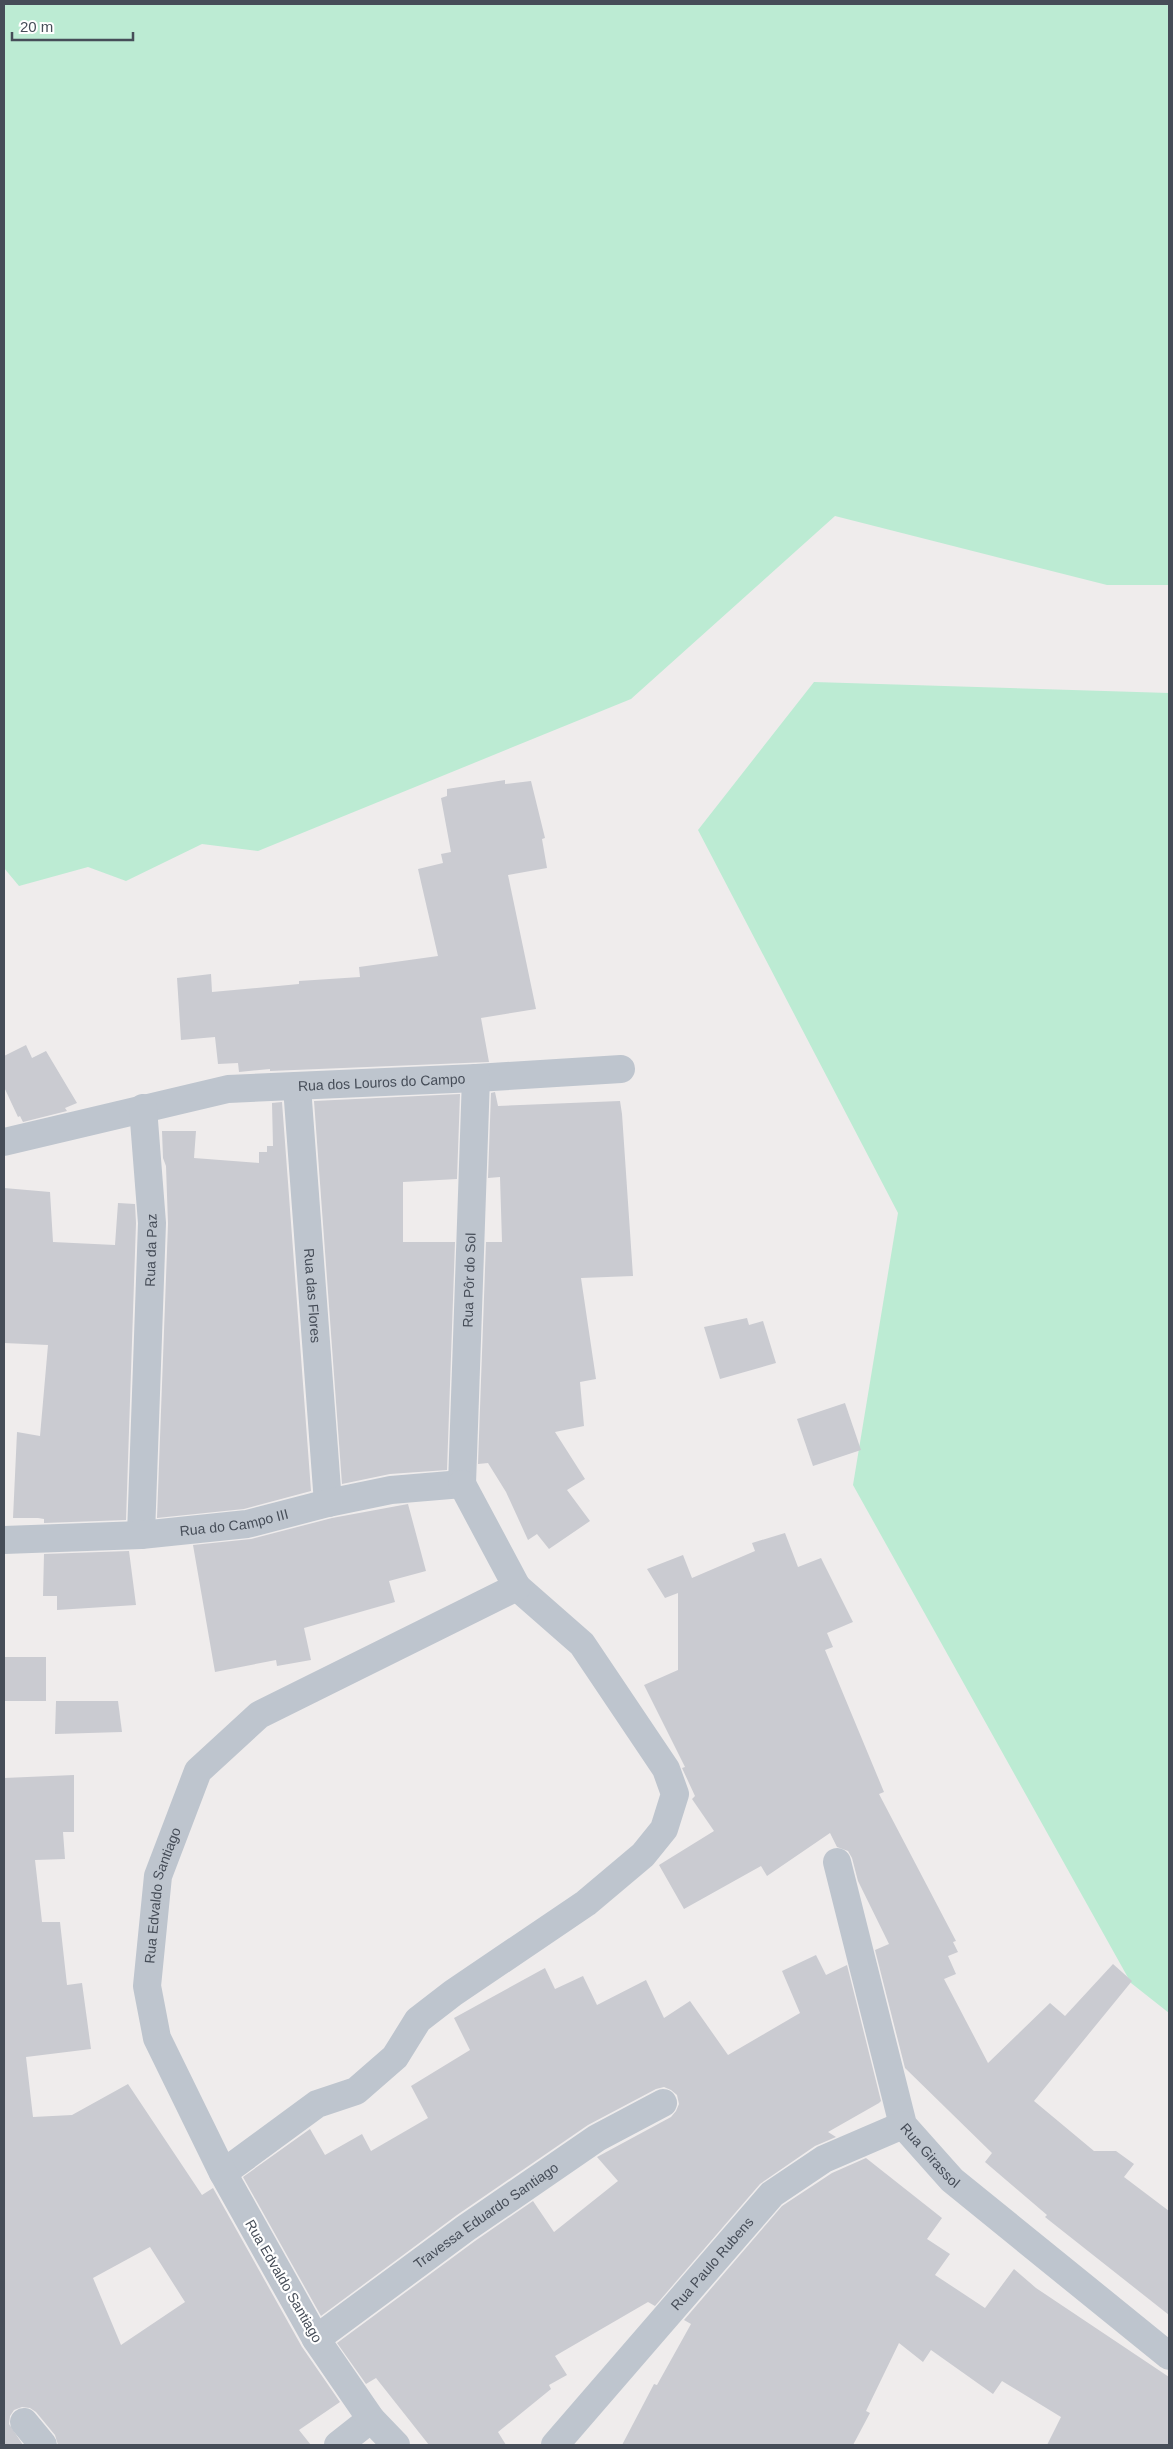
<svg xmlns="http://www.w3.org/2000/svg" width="1173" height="2449" font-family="Arial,sans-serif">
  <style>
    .green { fill: #bcebd3 }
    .building { fill: #cacbd1; fill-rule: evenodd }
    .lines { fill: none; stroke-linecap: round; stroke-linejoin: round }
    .street { stroke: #bec5ce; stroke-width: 28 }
    .labels { text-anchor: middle; stroke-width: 4.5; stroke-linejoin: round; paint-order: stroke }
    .street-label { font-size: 14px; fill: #464d58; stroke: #fff }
  </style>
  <rect width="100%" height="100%" fill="#efecec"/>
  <g class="green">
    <path d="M 4,4 L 1169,4 L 1169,585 L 1107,585 L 835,516 L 631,699 L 258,851 L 202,844 L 126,881 L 88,867 L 19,886 L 4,868 Z"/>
    <path d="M 814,682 L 1169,693 L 1169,2013 L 1131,1983 L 853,1485 L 898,1213 L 698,830 Z"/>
  </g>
  <g class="building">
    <path d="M 505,780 L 505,784 L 531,781 L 545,838 L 542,839 L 547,868 L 508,875 L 536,1009 L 481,1018 L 489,1062 L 270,1071 L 270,1069 L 239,1072 L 238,1063 L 218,1064 L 215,1037 L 181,1040 L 177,978 L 211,974 L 212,992 L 299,984 L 299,981 L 360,977 L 359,967 L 438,956 L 418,869 L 443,863 L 441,854 L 451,852 L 441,798 L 447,796 L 447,789 Z"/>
    <path d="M 26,1045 L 32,1058 L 46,1051 L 77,1103 L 65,1108 L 67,1111 L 23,1122 L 20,1116 L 18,1117 L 4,1087 L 4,1056 Z"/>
    <path d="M 495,1092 L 498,1106 L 620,1101 L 622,1114 L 633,1276 L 581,1278 L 596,1379 L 580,1382 L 584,1426 L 555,1432 L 585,1479 L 567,1490 L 590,1521 L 549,1549 L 537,1534 L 528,1540 L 506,1492 L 488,1463 L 478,1464 L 486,1242 L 502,1242 L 500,1177 L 488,1178 L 491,1093 Z"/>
    <path d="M 460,1094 L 457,1179 L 403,1182 L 403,1242 L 455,1242 L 447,1470 L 390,1474 L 342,1484 L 314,1101 Z"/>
    <path d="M 282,1102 L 311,1491 L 244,1509 L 157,1518 L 168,1224 L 166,1166 L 163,1158 L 162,1131 L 196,1131 L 194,1158 L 259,1163 L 259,1152 L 267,1152 L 267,1146 L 273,1146 L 272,1103 Z"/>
    <path d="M 4,1188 L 50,1192 L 53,1242 L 115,1245 L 118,1203 L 135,1204 L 136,1223 L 126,1520 L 44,1523 L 44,1519 L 38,1518 L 13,1518 L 17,1432 L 40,1436 L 48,1345 L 4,1343 Z"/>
    <path d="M 747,1318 L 749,1325 L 763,1321 L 776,1363 L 720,1379 L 704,1327 Z"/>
    <path d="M 845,1403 L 861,1450 L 813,1466 L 797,1419 Z"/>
    <path d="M 408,1504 L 426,1571 L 389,1581 L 395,1602 L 304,1628 L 311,1660 L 277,1666 L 276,1660 L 215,1672 L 193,1545 L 251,1539 L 332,1518 Z"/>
    <path d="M 785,1533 L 798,1567 L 821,1558 L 853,1622 L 827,1633 L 833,1647 L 825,1650 L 884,1792 L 879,1794 L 956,1941 L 953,1942 L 958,1952 L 948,1956 L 956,1974 L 944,1979 L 988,2063 L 1050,2003 L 1065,2016 L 1113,1964 L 1132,1981 L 1034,2101 L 1094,2151 L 1116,2151 L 1134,2164 L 1124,2177 L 1169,2211 L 1169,2315 L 1050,2221 L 1045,2217 L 1047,2215 L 985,2162 L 992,2153 L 905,2068 L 875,1950 L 889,1944 L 858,1881 L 852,1858 L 848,1851 L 837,1847 L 830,1833 L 767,1876 L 761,1866 L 684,1909 L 659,1865 L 714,1831 L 692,1799 L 695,1796 L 682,1768 L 685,1767 L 644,1685 L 678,1670 L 678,1593 L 665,1598 L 647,1569 L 683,1555 L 692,1578 L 755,1551 L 752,1543 Z"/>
    <path d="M 129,1551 L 136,1605 L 57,1610 L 57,1596 L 43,1596 L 44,1554 Z"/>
    <rect x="4" y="1657" width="42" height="44"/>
    <path d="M 56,1701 L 118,1701 L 122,1732 L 55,1734 Z"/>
    <path d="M 74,1775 L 74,1832 L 63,1832 L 65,1859 L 35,1860 L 42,1922 L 60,1922 L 67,1985 L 82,1983 L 91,2049 L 26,2057 L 33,2117 L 72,2115 L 128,2084 L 202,2195 L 213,2188 L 302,2347 L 340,2402 L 299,2430 L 311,2445 L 58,2445 L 55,2435 L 36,2412 L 30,2408 L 22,2407 L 14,2410 L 10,2416 L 9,2424 L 23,2445 L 4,2445 L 4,1778 ZM 150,2247 L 185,2302 L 121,2345 L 93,2278 Z"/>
    <path d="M 816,1955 L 826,1975 L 847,1965 L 881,2101 L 879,2103 L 828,2132 L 836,2137 L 815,2146 L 760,2184 L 655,2306 L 648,2302 L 555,2356 L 567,2375 L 549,2385 L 551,2389 L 498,2432 L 506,2445 L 429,2445 L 376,2378 L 366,2384 L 337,2343 L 475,2241 L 533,2201 L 554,2232 L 618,2181 L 597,2157 L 671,2117 L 676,2111 L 679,2104 L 677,2095 L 671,2090 L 664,2087 L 656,2089 L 588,2125 L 457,2215 L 321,2316 L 243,2177 L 310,2129 L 325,2155 L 362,2134 L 371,2151 L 428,2118 L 411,2086 L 470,2050 L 454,2018 L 545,1968 L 555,1989 L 583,1976 L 597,2005 L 646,1980 L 664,2018 L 690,2001 L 728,2055 L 800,2013 L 782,1971 Z"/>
    <path d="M 866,2158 L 942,2218 L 927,2239 L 950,2254 L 935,2275 L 985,2308 L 1014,2269 L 1036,2288 L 1169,2377 L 1169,2445 L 1047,2445 L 1061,2417 L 1002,2381 L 993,2394 L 931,2350 L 923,2362 L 899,2343 L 866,2411 L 870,2413 L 853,2445 L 622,2445 L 654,2384 L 657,2385 L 691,2324 L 684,2320 L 782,2206 L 832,2173 Z"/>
  </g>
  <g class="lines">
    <g class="street">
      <path id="s1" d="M 297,1087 L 328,1503"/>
      <path id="s2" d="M 4,1142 L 228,1089 L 476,1078 L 621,1069"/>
      <path id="s3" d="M 462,1484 L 476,1078"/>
      <path id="s4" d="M 141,1535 L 152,1223 L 143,1108"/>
      <path id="s5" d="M 4,1540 L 141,1535 L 247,1524 L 328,1503 L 391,1490 L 462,1484"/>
      <path id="s6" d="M 837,1862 L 903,2125 L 952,2180 L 1169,2356"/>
      <path d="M 223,2173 L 317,2104 L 356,2091 L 395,2057 L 418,2020 L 453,1993 L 586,1903 L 643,1855 L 664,1829 L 675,1794 L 666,1769 L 582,1644 L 517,1587"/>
      <path id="s7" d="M 316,2339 L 466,2228 L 597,2138 L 663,2103"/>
      <path d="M 24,2422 L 43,2445"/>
      <path d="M 338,2445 L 371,2419"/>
      <path id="s8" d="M 396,2445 L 371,2419 L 316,2339 L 223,2173 L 157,2038 L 147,1986 L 158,1876 L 198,1771 L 259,1715 L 517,1587 L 462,1484"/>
      <path id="s9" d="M 555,2445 L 772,2194 L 824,2159 L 903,2125"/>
    </g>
  </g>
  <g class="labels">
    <g class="street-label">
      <text dy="5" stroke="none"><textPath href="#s2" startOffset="384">Rua dos Louros do Campo</textPath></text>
      <text dy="5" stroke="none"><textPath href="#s4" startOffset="285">Rua da Paz</textPath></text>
      <text dy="5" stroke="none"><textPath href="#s3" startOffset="204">Rua Pôr do Sol</textPath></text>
      <text dy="5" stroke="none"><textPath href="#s1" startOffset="209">Rua das Flores</textPath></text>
      <text dy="5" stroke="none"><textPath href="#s5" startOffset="231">Rua do Campo III</textPath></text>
      <text dy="5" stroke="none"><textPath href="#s8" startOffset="619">Rua Edvaldo Santiago</textPath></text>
      <text dy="5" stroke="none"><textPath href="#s6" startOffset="312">Rua Girassol</textPath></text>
      <text dy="5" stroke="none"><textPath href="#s7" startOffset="210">Travessa Eduardo Santiago</textPath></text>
      <text dy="5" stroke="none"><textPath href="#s9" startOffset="240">Rua Paulo Rubens</textPath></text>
      <text transform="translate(284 2281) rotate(60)" y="5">Rua Edvaldo Santiago</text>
    </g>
  </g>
  <rect width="1173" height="2449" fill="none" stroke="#464d58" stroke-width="10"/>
  <path d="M12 32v8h121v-8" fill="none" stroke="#464d58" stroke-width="2.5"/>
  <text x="20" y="32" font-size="15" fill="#464d58" stroke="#ffffff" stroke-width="4" paint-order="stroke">20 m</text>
</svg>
